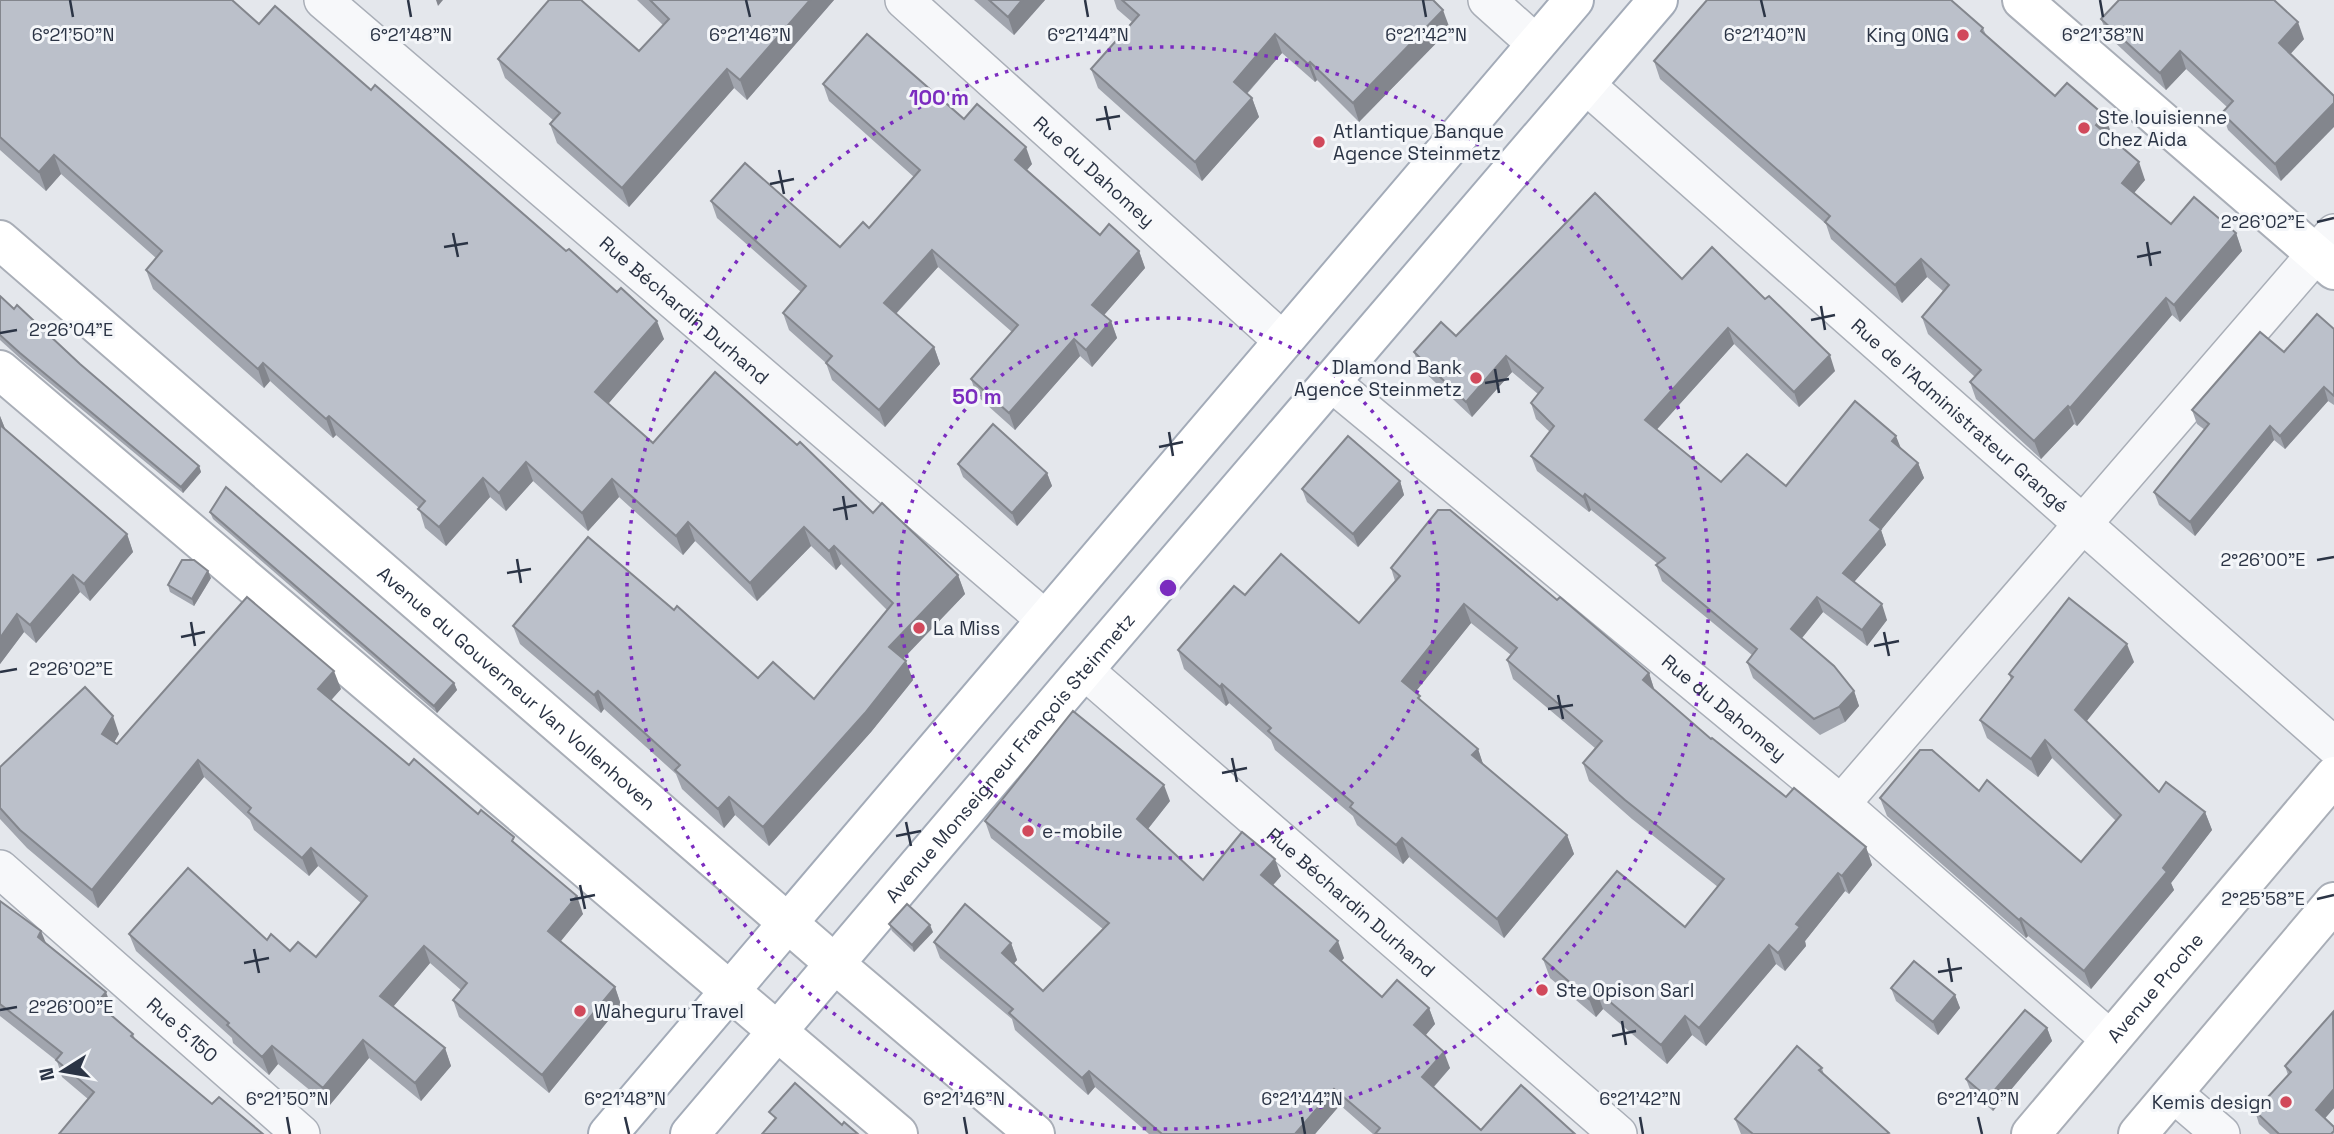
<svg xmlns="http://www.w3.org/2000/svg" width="2334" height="1134" font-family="'Space Grotesk',sans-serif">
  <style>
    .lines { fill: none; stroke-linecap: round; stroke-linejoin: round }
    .street-casing { stroke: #a9aeb7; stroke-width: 40 }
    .secondary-casing { stroke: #a9aeb7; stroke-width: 42 }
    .primary-casing { stroke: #a3abb8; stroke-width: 42 }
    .street { stroke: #f7f8fa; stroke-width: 37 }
    .secondary { stroke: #fff; stroke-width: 38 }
    .primary { stroke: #fff; stroke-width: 38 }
    .wall { fill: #a1a5ae }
    .shaded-wall { fill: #83868d }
    .building { fill: #bbc0ca; stroke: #83868d; stroke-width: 2 }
    .ticks { fill: none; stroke: #2b3445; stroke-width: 2.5 }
    .ring { fill: none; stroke: #7b2cbf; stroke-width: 3.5; stroke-dasharray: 3.5 7 }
    .poi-dot { fill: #d1495b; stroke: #f4f6f9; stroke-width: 2.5 }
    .labels { text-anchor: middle; stroke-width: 6; stroke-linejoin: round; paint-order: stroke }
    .poi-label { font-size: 19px; fill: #2b3445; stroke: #f4f6f9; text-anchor: start }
    .street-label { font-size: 19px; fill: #2b3445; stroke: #f4f6f9 }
    .ticks-label { font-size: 18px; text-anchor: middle; fill: #2b3445; stroke: #f4f6f9; stroke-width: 6; stroke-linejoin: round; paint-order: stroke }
    .centre { fill: #7b2cbf; stroke: #f4f6f9; stroke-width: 3.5 }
    .ring-label { font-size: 21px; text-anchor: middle; font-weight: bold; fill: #7b2cbf; stroke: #f4f6f9; stroke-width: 6; stroke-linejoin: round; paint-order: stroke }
  </style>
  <rect width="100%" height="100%" fill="#e4e7ec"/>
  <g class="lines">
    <g class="street-casing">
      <g id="street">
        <path id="s1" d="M 323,0 L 1046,620"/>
        <path id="s2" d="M 904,0 L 1283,341"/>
        <path d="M 1487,0 L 1536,44"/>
        <path id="s3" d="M 1586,85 L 2334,746"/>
        <path id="s4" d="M 1332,383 L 1841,804 L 2111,1040"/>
        <path id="s5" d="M 1084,670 L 1618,1134"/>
        <path d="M 1841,804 L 2334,233"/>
        <path id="s6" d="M 0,869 L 301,1134"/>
        <path d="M 2173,1093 L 2221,1134"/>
      </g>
    </g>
    <g class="secondary-casing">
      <g id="secondary">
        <path d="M 2022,0 L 2334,270"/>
        <path id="s7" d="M 0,240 L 835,964 L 1035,1134"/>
        <path d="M 0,370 L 898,1134"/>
        <path id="s8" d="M 2031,1134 L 2334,776"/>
        <path d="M 2138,1134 L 2334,902"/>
      </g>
    </g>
    <g class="primary-casing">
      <g id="primary">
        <path d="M 608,1134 L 1574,0"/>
        <path id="s9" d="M 690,1134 L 1084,670 L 1658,0"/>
      </g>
    </g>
    <use href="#street" class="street"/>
    <use href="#secondary" class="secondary"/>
    <use href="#primary" class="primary"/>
  </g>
  <g class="wall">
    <path d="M 0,0 L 259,24 L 371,90 L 664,339 L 608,404 L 653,443 L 873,513 L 958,575 L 965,594 L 903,659 L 913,680 L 871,732 L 769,846 L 735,815 L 724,828 L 682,789 L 676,774 L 604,709 L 601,713 L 520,644 L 513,626 L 674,610 L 758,678 L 814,699 L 887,610 L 841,564 L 836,570 L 811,546 L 757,601 L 695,541 L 683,555 L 619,497 L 588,531 L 533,481 L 506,511 L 490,497 L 446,546 L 425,528 L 419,508 L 336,435 L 333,438 L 270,381 L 264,388 L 153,289 L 146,270 L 156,258 L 61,174 L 46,191 L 0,150 Z"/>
    <path d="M 637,0 L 834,0 L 747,100 L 734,88 L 629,207 L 557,143 L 550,124 L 553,120 L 505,78 L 498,59 L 639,51 L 663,25 Z"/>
    <path d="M 974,0 L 1045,0 L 1014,35 Z"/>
    <path d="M 1114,0 L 1433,0 L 1450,29 L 1359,122 L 1317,80 L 1315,82 L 1282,53 L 1247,94 L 1252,98 L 1259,117 L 1202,181 L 1098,88 L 1091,69 L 1132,22 L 1117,9 Z"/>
    <path d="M 2101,19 L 2304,39 L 2290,54 L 2281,181 L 2228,130 L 2222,113 L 2227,107 L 2186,69 L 2166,90 L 2108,36 Z"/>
    <path d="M 1983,28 L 1986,35 L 2055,96 L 2111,132 L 2108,135 L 2145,180 L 2134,193 L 2171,224 L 2236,233 L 2242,251 L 2180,322 L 2172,315 L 2077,426 L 2074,424 L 2041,459 L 1976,399 L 1970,382 L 1975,377 L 1928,334 L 1922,317 L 1943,291 L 1927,277 L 1902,303 L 1831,239 L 1826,224 L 1660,79 L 1654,61 Z"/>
    <path d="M 823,84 L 964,119 L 1032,164 L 1027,170 L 1100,235 L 1139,251 L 1145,268 L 1104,315 L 1111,321 L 1117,338 L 1092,367 L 1080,356 L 1015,430 L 977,396 L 971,379 L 1012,332 L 938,267 L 896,314 L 934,347 L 940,364 L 885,427 L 832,380 L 826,363 L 789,330 L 783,313 L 801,292 L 717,218 L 711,201 L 840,247 L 869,228 L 914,177 L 829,101 Z"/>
    <path d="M 1682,279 L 1835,371 L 1799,407 L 1734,344 L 1657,429 L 1721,482 L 1786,486 L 1901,449 L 1918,463 L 1924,478 L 1881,530 L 1886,545 L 1854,582 L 1887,620 L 1867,646 L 1823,612 L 1802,638 L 1854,691 L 1859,706 L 1845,722 L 1820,735 L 1753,678 L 1747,662 L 1752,655 L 1662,581 L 1656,565 L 1658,564 L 1591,510 L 1589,512 L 1537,471 L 1531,456 L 1550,432 L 1536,419 L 1531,403 L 1538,394 L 1512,372 L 1472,417 L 1419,367 L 1414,352 L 1456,336 Z"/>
    <path d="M 0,296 L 199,466 L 201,472 L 183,493 L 22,360 L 0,340 Z"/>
    <path d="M 2334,329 L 2334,405 L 2328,401 L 2285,449 L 2274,440 L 2195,536 L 2159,505 L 2154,492 L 2205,430 L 2197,424 L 2192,410 L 2284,352 Z"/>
    <path d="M 0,416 L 5,429 L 127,534 L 133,552 L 90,601 L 80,592 L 36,643 L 24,632 L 0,664 Z"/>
    <path d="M 958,464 L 1047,473 L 1052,486 L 1017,526 L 963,477 Z"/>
    <path d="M 1400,481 L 1404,495 L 1358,547 L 1307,502 L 1302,489 Z"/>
    <path d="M 210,512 L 454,683 L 457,690 L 437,713 L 213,519 Z"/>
    <path d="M 1391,568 L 1557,600 L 1649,673 L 1654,689 L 1711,739 L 1786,797 L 1866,847 L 1872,865 L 1849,894 L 1845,891 L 1805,941 L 1806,946 L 1785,971 L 1776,964 L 1706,1046 L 1692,1035 L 1667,1064 L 1603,1009 L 1596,1017 L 1550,978 L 1543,959 L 1685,927 L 1718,887 L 1632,819 L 1589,781 L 1583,763 L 1595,748 L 1513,679 L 1507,660 L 1511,655 L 1471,623 L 1415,692 L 1421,701 L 1478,749 L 1483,764 L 1567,835 L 1574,854 L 1504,938 L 1409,857 L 1403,864 L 1357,825 L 1353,816 L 1275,750 L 1271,740 L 1229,703 L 1226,706 L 1184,669 L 1178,650 L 1245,595 L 1359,623 L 1395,581 Z"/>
    <path d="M 211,578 L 194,606 L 170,592 L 168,585 Z"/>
    <path d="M 2134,662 L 2086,722 L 2159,792 L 2205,812 L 2212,830 L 2171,883 L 2174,890 L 2091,989 L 2028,936 L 2026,938 L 1887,816 L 1880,798 L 1979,791 L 2081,862 L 2116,821 L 2052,758 L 2038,777 L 1987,738 L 1980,720 L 2011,680 L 2009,674 Z"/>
    <path d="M 341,689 L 331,700 L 409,765 L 478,814 L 517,846 L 583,914 L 561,941 L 615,987 L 621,1005 L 549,1093 L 459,1017 L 453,1000 L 461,990 L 430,963 L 393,1007 L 445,1048 L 451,1066 L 421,1101 L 369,1058 L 329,1106 L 278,1064 L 269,1075 L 233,1043 L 232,1038 L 136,951 L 129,934 L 267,940 L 290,951 L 316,957 L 361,903 L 318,866 L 309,876 L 254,830 L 250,820 L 204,777 L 98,908 L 27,848 L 0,819 L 0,767 L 119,734 L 114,742 L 117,744 Z"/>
    <path d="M 1170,801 L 1148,829 L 1203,880 L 1281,876 L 1273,885 L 1344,958 L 1341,961 L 1382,997 L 1429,1008 L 1435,1024 L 1425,1035 L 1450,1068 L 1434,1087 L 1481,1130 L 1575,1134 L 1373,1134 L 1340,1105 L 1315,1134 L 1149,1134 L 1095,1087 L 1088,1095 L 1015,1030 L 1012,1019 L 940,958 L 934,942 L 1011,943 L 1017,960 L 1013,964 L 1043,991 L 1103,929 L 991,838 L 985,821 Z"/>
    <path d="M 0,901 L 46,943 L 112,1008 L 108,1013 L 133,1034 L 135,1039 L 212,1104 L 88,1099 L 62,1077 L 57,1061 L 0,1016 Z"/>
    <path d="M 889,924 L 933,932 L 914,952 L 892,931 Z"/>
    <path d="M 1891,988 L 1955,995 L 1960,1008 L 1938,1035 L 1896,1001 Z"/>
    <path d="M 2047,1028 L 2052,1041 L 1993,1111 L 1971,1092 L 1966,1079 Z"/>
    <path d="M 2285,1066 L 2334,1108 L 2325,1118 L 2334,1134 L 2270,1134 L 2259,1124 L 2255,1111 L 2288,1075 Z"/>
    <path d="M 1822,1068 L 1824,1075 L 1889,1134 L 1741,1134 L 1735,1119 Z"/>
  </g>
  <g class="shaded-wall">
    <path d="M 436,0 L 443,0 L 438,6 Z"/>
    <path d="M 810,0 L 834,0 L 747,100 L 740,80 Z"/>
    <path d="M 1022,0 L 1045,0 L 1014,35 L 1008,17 Z"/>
    <path d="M 1443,10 L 1450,29 L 1359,122 L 1353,103 Z"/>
    <path d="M 2298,22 L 2304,39 L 2285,60 L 2279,43 Z"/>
    <path d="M 1275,34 L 1282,53 L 1240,101 L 1234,82 Z"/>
    <path d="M 2180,51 L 2186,69 L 2166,90 L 2160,73 Z"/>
    <path d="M 1310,62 L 1317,80 L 1315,82 L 1308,64 Z"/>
    <path d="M 727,69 L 734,88 L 629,207 L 622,188 Z"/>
    <path d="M 1252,98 L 1259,117 L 1202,181 L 1195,162 Z"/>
    <path d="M 2334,103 L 2334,127 L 2281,181 L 2275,164 Z"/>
    <path d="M 2104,115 L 2111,132 L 2102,142 L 2096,125 Z"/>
    <path d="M 1026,147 L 1032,164 L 1021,177 L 1015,160 Z"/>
    <path d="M 54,155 L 61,174 L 46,191 L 39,172 Z"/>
    <path d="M 2139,162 L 2145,180 L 2128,200 L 2122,183 Z"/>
    <path d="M 2236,233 L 2242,251 L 2180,322 L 2174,305 Z"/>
    <path d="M 932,250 L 938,267 L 890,320 L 884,303 Z"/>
    <path d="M 1139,251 L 1145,268 L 1098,322 L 1092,305 Z"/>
    <path d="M 1921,259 L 1927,277 L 1902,303 L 1895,285 Z"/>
    <path d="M 2166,298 L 2172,315 L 2077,426 L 2070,408 Z"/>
    <path d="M 657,321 L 664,339 L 602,411 L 595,392 Z"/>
    <path d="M 1111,321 L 1117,338 L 1092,367 L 1086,350 Z"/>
    <path d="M 1728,328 L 1734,344 L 1651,436 L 1645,420 Z"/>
    <path d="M 1074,339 L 1080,356 L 1015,430 L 1009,413 Z"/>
    <path d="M 934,347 L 940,364 L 885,427 L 879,410 Z"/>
    <path d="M 1830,355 L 1835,371 L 1799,407 L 1794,392 Z"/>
    <path d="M 1506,356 L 1512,372 L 1472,417 L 1466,402 Z"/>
    <path d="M 263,363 L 270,381 L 264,388 L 258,369 Z"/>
    <path d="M 2324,387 L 2328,401 L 2285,449 L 2280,436 Z"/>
    <path d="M 2068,406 L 2074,424 L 2041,459 L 2034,441 Z"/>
    <path d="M 0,416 L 6,431 L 0,435 Z"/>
    <path d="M 329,416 L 336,435 L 333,438 L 326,419 Z"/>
    <path d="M 2270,426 L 2274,440 L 2195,536 L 2190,522 Z"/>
    <path d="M 1896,436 L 1902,451 L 1892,441 Z"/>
    <path d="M 526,462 L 533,481 L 506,511 L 499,493 Z"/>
    <path d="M 1918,463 L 1924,478 L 1881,530 L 1886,545 L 1848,589 L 1843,573 L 1870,520 Z"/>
    <path d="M 199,466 L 201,472 L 183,493 L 181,487 Z"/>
    <path d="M 1047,473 L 1052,486 L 1017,526 L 1012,513 Z"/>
    <path d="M 483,478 L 490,497 L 446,546 L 439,527 Z"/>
    <path d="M 612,479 L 619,497 L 588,531 L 582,513 Z"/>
    <path d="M 1400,481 L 1404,495 L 1358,547 L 1353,534 Z"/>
    <path d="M 1585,494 L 1591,510 L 1589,512 L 1583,497 Z"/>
    <path d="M 688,522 L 695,541 L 683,555 L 676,536 Z"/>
    <path d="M 804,527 L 811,546 L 757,601 L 750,583 Z"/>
    <path d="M 127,534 L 133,552 L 90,601 L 84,584 Z"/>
    <path d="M 834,546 L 841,564 L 836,570 L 829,551 Z"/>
    <path d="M 208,571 L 211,578 L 194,606 L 192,599 Z"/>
    <path d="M 73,575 L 80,592 L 36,643 L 30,625 Z"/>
    <path d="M 958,575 L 965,594 L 896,666 L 889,647 Z"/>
    <path d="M 1817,597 L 1823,612 L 1797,644 L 1791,629 Z"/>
    <path d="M 1464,604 L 1471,623 L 1409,700 L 1402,681 Z"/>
    <path d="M 1882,604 L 1887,620 L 1867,646 L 1862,630 Z"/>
    <path d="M 17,614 L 24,632 L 0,664 L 0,638 Z"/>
    <path d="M 2127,644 L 2134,662 L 2081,728 L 2075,710 Z"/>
    <path d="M 906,661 L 913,680 L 871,732 L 769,846 L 763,827 Z"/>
    <path d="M 334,671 L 341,689 L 325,707 L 318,689 Z"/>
    <path d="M 1649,673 L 1655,692 L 1643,680 Z"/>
    <path d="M 454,683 L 457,690 L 437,713 L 434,706 Z"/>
    <path d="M 1222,684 L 1229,703 L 1226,706 L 1220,687 Z"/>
    <path d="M 598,691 L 604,709 L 601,713 L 594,695 Z"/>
    <path d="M 1854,691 L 1859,706 L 1845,722 L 1839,707 Z"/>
    <path d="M 113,716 L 119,734 L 109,751 L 102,734 Z"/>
    <path d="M 2045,740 L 2052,758 L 2038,777 L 2031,759 Z"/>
    <path d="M 1478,749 L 1484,767 L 1472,755 Z"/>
    <path d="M 198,760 L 204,777 L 98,908 L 92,890 Z"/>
    <path d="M 1164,785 L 1170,801 L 1143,835 L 1137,819 Z"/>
    <path d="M 729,797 L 735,815 L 724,828 L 718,809 Z"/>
    <path d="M 2205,812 L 2212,830 L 2171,883 L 2174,890 L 2091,989 L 2084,971 Z"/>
    <path d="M 1567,835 L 1574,854 L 1504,938 L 1497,919 Z"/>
    <path d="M 1402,838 L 1409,857 L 1403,864 L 1396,845 Z"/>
    <path d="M 1866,847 L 1872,865 L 1849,894 L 1842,876 Z"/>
    <path d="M 311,848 L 318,866 L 309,876 L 302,858 Z"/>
    <path d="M 1275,859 L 1281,876 L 1267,892 L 1261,875 Z"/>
    <path d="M 1838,873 L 1845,891 L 1805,941 L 1806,946 L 1785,971 L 1778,953 L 1796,924 Z"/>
    <path d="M 577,896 L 583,914 L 555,948 L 548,931 Z"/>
    <path d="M 2021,918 L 2028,936 L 2026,938 L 2019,920 Z"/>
    <path d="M 930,925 L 933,932 L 914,952 L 912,945 Z"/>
    <path d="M 41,931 L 48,948 L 38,937 Z"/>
    <path d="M 1338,941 L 1344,958 L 1336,968 L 1330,951 Z"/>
    <path d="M 1011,943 L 1017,960 L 1008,970 L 1002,953 Z"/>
    <path d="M 1769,945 L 1776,964 L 1706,1046 L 1699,1028 Z"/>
    <path d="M 424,946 L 430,963 L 387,1014 L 380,996 Z"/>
    <path d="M 615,987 L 621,1005 L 549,1093 L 542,1075 Z"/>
    <path d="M 1596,990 L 1603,1009 L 1596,1017 L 1589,999 Z"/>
    <path d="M 106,992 L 112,1008 L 103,1020 L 97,1003 Z"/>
    <path d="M 1955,995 L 1960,1008 L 1938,1035 L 1933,1022 Z"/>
    <path d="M 1429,1008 L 1435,1024 L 1420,1042 L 1414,1025 Z"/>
    <path d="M 1685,1016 L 1692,1035 L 1667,1064 L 1661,1045 Z"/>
    <path d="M 2047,1028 L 2052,1041 L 1993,1111 L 1988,1098 Z"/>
    <path d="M 363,1040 L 369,1058 L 329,1106 L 323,1088 Z"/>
    <path d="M 272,1046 L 278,1064 L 269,1075 L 262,1057 Z"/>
    <path d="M 445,1048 L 451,1066 L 421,1101 L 415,1083 Z"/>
    <path d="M 1444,1052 L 1450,1068 L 1428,1093 L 1422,1077 Z"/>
    <path d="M 1089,1071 L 1095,1087 L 1088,1095 L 1082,1078 Z"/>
    <path d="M 1334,1089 L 1340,1105 L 1315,1134 L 1295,1134 Z"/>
    <path d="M 2334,1089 L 2334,1108 L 2321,1123 L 2316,1110 Z"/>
  </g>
  <g class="building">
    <path d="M 0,0 L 232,0 L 259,24 L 275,6 L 371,90 L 375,85 L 566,251 L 569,249 L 617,292 L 621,288 L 657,321 L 595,392 L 653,443 L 715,372 L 797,445 L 800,442 L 873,513 L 882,503 L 958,575 L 889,647 L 906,661 L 865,713 L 763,827 L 729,797 L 718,809 L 675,770 L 680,765 L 598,691 L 594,695 L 513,626 L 588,537 L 674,610 L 677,606 L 758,678 L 773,662 L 814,699 L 893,603 L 834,546 L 829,551 L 804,527 L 750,583 L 688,522 L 676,536 L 612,479 L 582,513 L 526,462 L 499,493 L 483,478 L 439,527 L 418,509 L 425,501 L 329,416 L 326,419 L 263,363 L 258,369 L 146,270 L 162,251 L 54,155 L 39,172 L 0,137 Z"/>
    <path d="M 549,0 L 581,0 L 639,51 L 669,19 L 650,0 L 810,0 L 740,80 L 727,69 L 622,188 L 550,124 L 560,113 L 498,59 Z"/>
    <path d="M 989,0 L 1022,0 L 1008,17 Z"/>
    <path d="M 1122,0 L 1433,0 L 1443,10 L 1353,103 L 1310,62 L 1308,64 L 1275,34 L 1234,82 L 1252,98 L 1195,162 L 1091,69 L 1139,15 Z"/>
    <path d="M 1707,0 L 1951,0 L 1983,28 L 1981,31 L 2055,96 L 2067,83 L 2104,115 L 2096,125 L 2139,162 L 2122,183 L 2171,224 L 2194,197 L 2236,233 L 2174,305 L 2166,298 L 2070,408 L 2068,406 L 2034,441 L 1970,382 L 1981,370 L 1922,317 L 1949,285 L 1921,259 L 1895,285 L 1825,222 L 1830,216 L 1654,61 Z"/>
    <path d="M 2119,0 L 2274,0 L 2298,22 L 2279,43 L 2334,96 L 2334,103 L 2275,164 L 2222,113 L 2233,101 L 2180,51 L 2160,73 L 2101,19 Z"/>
    <path d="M 867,34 L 964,119 L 977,104 L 1026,147 L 1015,160 L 1100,235 L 1109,224 L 1139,251 L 1092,305 L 1111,321 L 1086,350 L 1074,339 L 1009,413 L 971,379 L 1018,325 L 932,250 L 884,303 L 934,347 L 879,410 L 826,363 L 832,356 L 783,313 L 806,286 L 711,201 L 745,163 L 840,247 L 863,222 L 869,228 L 920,170 L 823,84 Z"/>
    <path d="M 1595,193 L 1682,279 L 1712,247 L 1765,299 L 1769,296 L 1830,355 L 1794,392 L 1728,328 L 1645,420 L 1721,482 L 1747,454 L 1786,486 L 1855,401 L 1896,436 L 1892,441 L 1918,463 L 1870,520 L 1881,529 L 1843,573 L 1882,604 L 1862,630 L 1817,597 L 1791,629 L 1834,666 L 1854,691 L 1839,707 L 1814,719 L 1747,662 L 1757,649 L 1656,565 L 1665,558 L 1585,494 L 1583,497 L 1531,456 L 1554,426 L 1531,403 L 1543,388 L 1506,356 L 1466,402 L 1414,352 L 1441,322 L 1456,336 Z"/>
    <path d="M 0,296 L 14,309 L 17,305 L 80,364 L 199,466 L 181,487 L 20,353 L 0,335 Z"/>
    <path d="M 2317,314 L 2334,329 L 2334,396 L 2324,387 L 2280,436 L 2270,426 L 2190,522 L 2154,492 L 2209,424 L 2192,410 L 2260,332 L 2284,352 Z"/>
    <path d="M 993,424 L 1047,473 L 1012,513 L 958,464 Z"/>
    <path d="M 0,425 L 127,534 L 84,584 L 73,575 L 30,625 L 17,614 L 0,638 Z"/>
    <path d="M 1348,436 L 1400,481 L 1353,534 L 1302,489 Z"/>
    <path d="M 226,487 L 454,683 L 434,706 L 210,512 Z"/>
    <path d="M 1438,510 L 1450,510 L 1557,600 L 1560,597 L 1649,673 L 1643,680 L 1711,739 L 1712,738 L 1786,797 L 1794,788 L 1866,847 L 1842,876 L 1838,873 L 1796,924 L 1800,927 L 1778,953 L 1769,945 L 1699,1028 L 1685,1016 L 1661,1045 L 1596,990 L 1589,999 L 1543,959 L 1617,871 L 1685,927 L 1724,879 L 1625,800 L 1583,763 L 1602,741 L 1507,660 L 1517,648 L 1464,604 L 1402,681 L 1420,696 L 1418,698 L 1478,749 L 1472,755 L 1567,835 L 1497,919 L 1402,838 L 1396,845 L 1350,807 L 1353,803 L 1268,731 L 1271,728 L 1222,684 L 1220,687 L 1178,650 L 1234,586 L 1245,595 L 1281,554 L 1359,623 L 1400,576 L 1391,568 Z"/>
    <path d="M 182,560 L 194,560 L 208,571 L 192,599 L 168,585 Z"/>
    <path d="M 247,597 L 334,671 L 318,689 L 409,765 L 414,759 L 478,814 L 481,810 L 514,837 L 512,841 L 577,896 L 548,931 L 615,987 L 542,1075 L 453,1000 L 467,983 L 424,946 L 380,996 L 445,1048 L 415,1083 L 363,1040 L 323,1088 L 272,1046 L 262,1057 L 227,1025 L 229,1023 L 129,934 L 188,868 L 267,940 L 271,934 L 290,951 L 298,942 L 316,957 L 367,896 L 311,848 L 302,858 L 248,812 L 251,808 L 198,760 L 92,890 L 20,830 L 0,808 L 0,767 L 85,687 L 113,716 L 102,734 L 117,744 Z"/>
    <path d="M 2069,598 L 2127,644 L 2075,710 L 2159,792 L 2166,782 L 2205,812 L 2163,868 L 2167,872 L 2084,971 L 2021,918 L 2019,920 L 1880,798 L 1920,750 L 1932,750 L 1979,791 L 1987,780 L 2081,862 L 2121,815 L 2045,740 L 2031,759 L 1980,720 L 2013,677 L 2009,674 Z"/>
    <path d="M 1073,711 L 1164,785 L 1137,819 L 1203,880 L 1242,832 L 1275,859 L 1261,875 L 1338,941 L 1330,951 L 1382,997 L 1397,980 L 1429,1008 L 1414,1025 L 1444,1052 L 1422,1077 L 1481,1130 L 1521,1085 L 1575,1134 L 1375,1134 L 1380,1128 L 1334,1089 L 1295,1134 L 1162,1134 L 1089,1071 L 1082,1078 L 1009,1013 L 1013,1009 L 934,942 L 965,904 L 1011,943 L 1002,953 L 1043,991 L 1109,923 L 985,821 Z"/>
    <path d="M 0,901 L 41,931 L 38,937 L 106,992 L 97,1003 L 133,1034 L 131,1036 L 212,1104 L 219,1097 L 263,1134 L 59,1134 L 94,1092 L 56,1060 L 62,1053 L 0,1004 Z"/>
    <path d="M 907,904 L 930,925 L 912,945 L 889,924 Z"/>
    <path d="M 1914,961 L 1955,995 L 1933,1022 L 1891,988 Z"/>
    <path d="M 2025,1010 L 2047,1028 L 1988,1098 L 1966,1079 Z"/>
    <path d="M 2333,1012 L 2334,1089 L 2316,1110 L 2334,1127 L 2334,1131 L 2331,1134 L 2279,1134 L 2255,1111 L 2291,1072 L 2285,1066 Z"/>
    <path d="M 1797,1046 L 1822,1068 L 1819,1070 L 1889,1133 L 1887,1134 L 1753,1134 L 1735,1119 Z"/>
    <path d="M 795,1083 L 842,1125 L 844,1122 L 858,1134 L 762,1134 L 776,1118 L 769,1112 Z"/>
  </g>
  <path class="ticks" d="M 70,0 L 73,17M 408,0 L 411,17M 746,0 L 750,17M 1085,0 L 1088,17M 1423,0 L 1426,17M 1761,0 L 1765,17M 2100,0 L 2103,17M 1105,106 L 1110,130M 1096,120 L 1120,116M 779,170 L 784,194M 770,184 L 794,179M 2317,222 L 2334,218M 453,233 L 458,257M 2147,242 L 2151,266M 444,247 L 468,243M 2137,257 L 2161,252M 1821,306 L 1825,330M 1811,320 L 1835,315M 0,333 L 17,330M 1495,369 L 1499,393M 1485,383 L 1509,379M 1169,432 L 1173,456M 1159,447 L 1183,442M 843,496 L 847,520M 833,510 L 857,505M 517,559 L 521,583M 2317,560 L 2334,557M 507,573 L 531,569M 191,622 L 195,646M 1884,632 L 1889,656M 181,637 L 205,632M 1874,646 L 1899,641M 0,672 L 17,669M 1558,695 L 1563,719M 1548,709 L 1573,705M 1232,758 L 1237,782M 1222,773 L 1247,768M 906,822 L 911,846M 896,836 L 921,831M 580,885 L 585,909M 2317,899 L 2334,895M 570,900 L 595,895M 254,949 L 259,973M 1948,958 L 1952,982M 244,963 L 269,958M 1938,972 L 1962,968M 0,1010 L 17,1007M 1622,1021 L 1626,1045M 1612,1036 L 1636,1031M 287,1117 L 290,1134M 625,1117 L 629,1134M 964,1117 L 967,1134M 1302,1117 L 1305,1134M 1640,1117 L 1643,1134M 1978,1117 L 1982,1134"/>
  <g class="ring">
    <circle cx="1168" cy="588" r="270"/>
    <circle cx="1168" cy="588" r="541"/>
  </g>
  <g class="poi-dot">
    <circle cx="1963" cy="35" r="7"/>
    <circle cx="2084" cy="128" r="7"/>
    <circle cx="1319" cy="142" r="7"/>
    <circle cx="1476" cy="378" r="7"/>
    <circle cx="919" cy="628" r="7"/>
    <circle cx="1028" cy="831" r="7"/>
    <circle cx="1542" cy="990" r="7"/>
    <circle cx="580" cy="1011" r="7"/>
    <circle cx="2286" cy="1102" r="7"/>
  </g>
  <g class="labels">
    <g class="poi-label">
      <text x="1949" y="42" text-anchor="end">King ONG</text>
      <text x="2098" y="124">Ste louisienne<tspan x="2098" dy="22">Chez Aida</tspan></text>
      <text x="1333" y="138">Atlantique Banque<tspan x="1333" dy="22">Agence Steinmetz</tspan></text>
      <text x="1462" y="374" text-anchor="end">DIamond Bank<tspan x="1462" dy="22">Agence Steinmetz</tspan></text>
      <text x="933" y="635">La Miss</text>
      <text x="1042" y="838">e-mobile</text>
      <text x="1556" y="997">Ste Opison Sarl</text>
      <text x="594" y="1018">Waheguru Travel</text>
      <text x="2272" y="1109" text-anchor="end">Kemis design</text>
    </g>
    <g class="street-label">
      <text dy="7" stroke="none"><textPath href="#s2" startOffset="256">Rue du Dahomey</textPath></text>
      <text dy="7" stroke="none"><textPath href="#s1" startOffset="476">Rue Béchardin Durhand</textPath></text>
      <text dy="7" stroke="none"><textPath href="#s3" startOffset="499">Rue de l'Administrateur Grangé</textPath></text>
      <text dy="7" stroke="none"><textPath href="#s7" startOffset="684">Avenue du Gouverneur Van Vollenhoven</textPath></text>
      <text dy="7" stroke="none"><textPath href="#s4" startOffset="509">Rue du Dahomey</textPath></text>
      <text dy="7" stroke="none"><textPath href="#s9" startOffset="494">Avenue Monseigneur François Steinmetz</textPath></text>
      <text dy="7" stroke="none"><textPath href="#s5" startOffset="354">Rue Béchardin Durhand</textPath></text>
      <text dy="7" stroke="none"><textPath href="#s8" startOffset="192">Avenue Proche</textPath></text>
      <text dy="7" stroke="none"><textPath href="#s6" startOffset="243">Rue 5.150</textPath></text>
    </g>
  </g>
  <g class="ticks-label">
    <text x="73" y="41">6°21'50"N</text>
    <text x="411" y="41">6°21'48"N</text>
    <text x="750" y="41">6°21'46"N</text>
    <text x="1088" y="41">6°21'44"N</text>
    <text x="1426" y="41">6°21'42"N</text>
    <text x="1765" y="41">6°21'40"N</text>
    <text x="2103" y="41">6°21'38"N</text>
    <text x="2263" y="228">2°26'02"E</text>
    <text x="71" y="336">2°26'04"E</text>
    <text x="2263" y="566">2°26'00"E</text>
    <text x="71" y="675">2°26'02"E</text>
    <text x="2263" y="905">2°25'58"E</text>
    <text x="71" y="1013">2°26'00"E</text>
    <text x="287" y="1105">6°21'50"N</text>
    <text x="625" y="1105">6°21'48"N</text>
    <text x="964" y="1105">6°21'46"N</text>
    <text x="1302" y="1105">6°21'44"N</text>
    <text x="1640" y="1105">6°21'42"N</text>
    <text x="1978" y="1105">6°21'40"N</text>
  </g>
  <circle cx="1168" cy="588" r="10" class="centre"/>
  <g class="ring-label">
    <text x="939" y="105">100 m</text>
    <text x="977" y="404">50 m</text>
  </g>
  <g transform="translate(63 1071) rotate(259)" stroke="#f4f6f9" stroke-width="5" paint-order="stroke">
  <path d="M0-5L12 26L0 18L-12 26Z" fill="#2b3445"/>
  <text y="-10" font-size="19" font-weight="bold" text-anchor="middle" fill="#2b3445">N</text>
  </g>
</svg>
